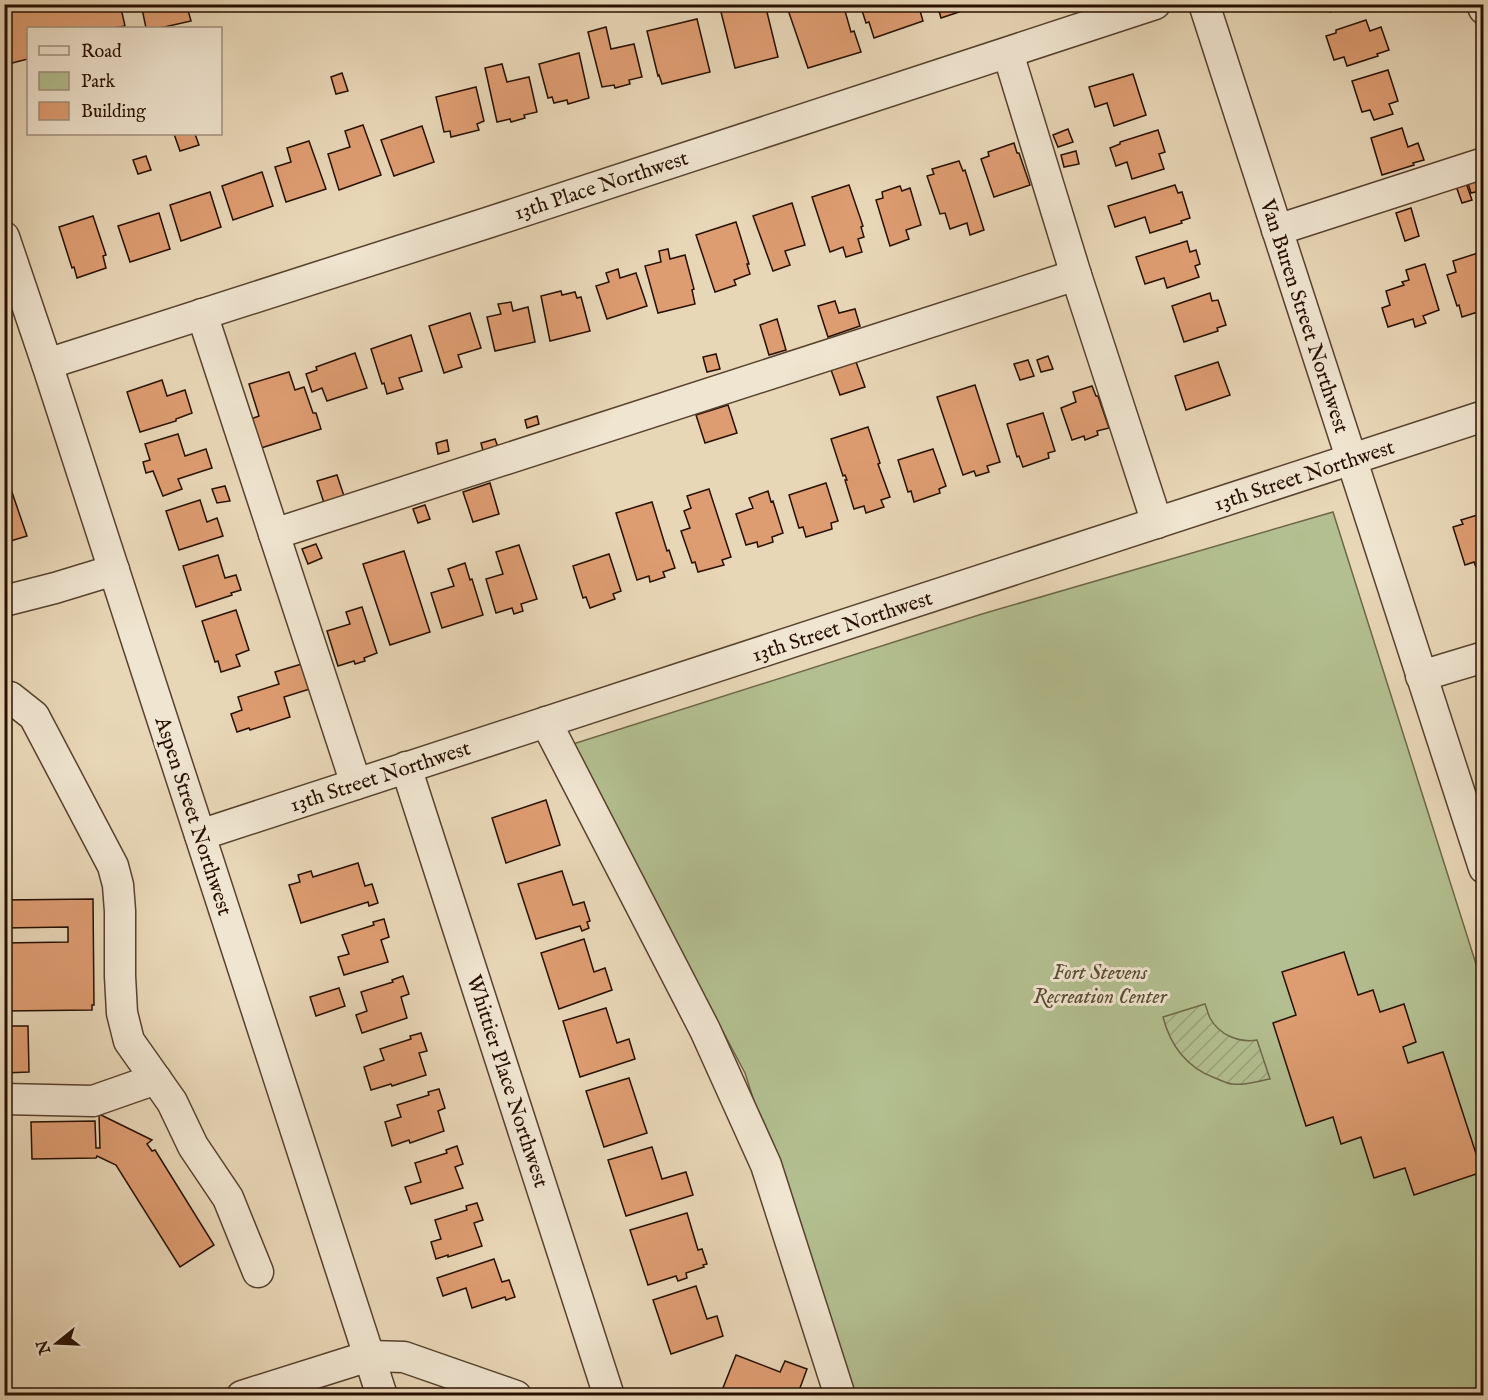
<svg xmlns="http://www.w3.org/2000/svg" width="1488" height="1400" font-family="'IM FELL English',serif">
  <style>
    .park { fill: #b3bf90; stroke: #6d6848; stroke-width: 1.5 }
    .garden { fill: url(#garden-furrows); stroke: #6d6848; stroke-width: 1.5 }
    .building { fill: #de9d71; stroke: #271001; stroke-width: 1.5 }
    .lines { fill: none; stroke-linecap: round; stroke-linejoin: round }
    .minor-casing { stroke: #57422e; stroke-width: 33 }
    .minor { stroke: #f0e5d0; stroke-width: 30 }
    .labels { text-anchor: middle; stroke-width: 6; stroke-linejoin: round; paint-order: stroke }
    .street-label { font-size: 21px; fill: #271001; stroke: #f0e5d0 }
    .park-label { font-size: 21px; font-style: italic; fill: #584d33; stroke: #f0e5d0 }
  </style>
  <defs>
    <pattern id="garden-furrows" width="10" height="10" patternUnits="userSpaceOnUse" patternTransform="scale(1.5)"><rect width="10" height="10" fill="#b3bf90"/><path d="M-1 1l2-2M0 10L10 0M9 11l2-2" fill="none" stroke="#9aa37a"/></pattern>
  </defs>
  <rect width="100%" height="100%" fill="#e8d7b7"/>
  <filter id="stains"><feTurbulence type="fractalNoise" baseFrequency=".00333" numOctaves="4"/><feColorMatrix values="0 0 0 0 .2 0 0 0 0 .09 0 0 0 0 .02 0 0 0 .5 -.17"/></filter>
  <radialGradient id="worn" r=".72"><stop offset=".6" stop-color="#630" stop-opacity="0"/><stop offset="1" stop-color="#630" stop-opacity=".3"/></radialGradient>
  <path class="park" d="M 1333,512 L 1483,986 L 1483,1395 L 848,1395 L 745,1073 L 570,745 L 982,614 Z"/>
  <path class="garden" d="M 1205,1004 C 1207,1009 1208,1014 1210,1018 C 1219,1035 1239,1043 1257,1040 L 1270,1079 C 1258,1081 1245,1086 1233,1084 C 1227,1084 1221,1080 1215,1078 C 1187,1068 1170,1045 1163,1017 Z"/>
  <g class="building">
    <path d="M 4,4 L 120,4 L 125,26 L 113,28 L 28,28 L 28,59 L 8,64 L 4,49 Z"/>
    <path d="M 141,4 L 213,4 L 188,10 L 191,21 L 160,28 L 146,28 Z"/>
    <path d="M 719,4 L 765,4 L 778,57 L 735,68 Z"/>
    <path d="M 794,4 L 843,4 L 851,32 L 854,31 L 861,52 L 808,68 L 787,7 Z"/>
    <path d="M 860,4 L 918,4 L 923,21 L 874,38 L 869,22 L 866,23 Z"/>
    <path d="M 937,4 L 983,4 L 941,18 Z"/>
    <path d="M 1328,4 L 1353,4 L 1330,12 Z"/>
    <path d="M 1431,4 L 1450,4 L 1433,10 Z"/>
    <path d="M 697,19 L 710,72 L 662,84 L 659,75 L 658,76 L 647,31 Z"/>
    <path d="M 1366,20 L 1370,31 L 1381,27 L 1389,50 L 1377,54 L 1378,56 L 1347,66 L 1344,57 L 1334,60 L 1326,36 L 1336,33 L 1336,30 Z"/>
    <path d="M 606,27 L 611,49 L 634,44 L 642,77 L 629,80 L 630,84 L 615,88 L 614,85 L 602,87 L 588,32 Z"/>
    <path d="M 579,53 L 589,98 L 568,104 L 567,100 L 554,103 L 552,97 L 548,98 L 539,64 Z"/>
    <path d="M 502,64 L 507,82 L 529,77 L 537,112 L 524,115 L 525,118 L 511,122 L 510,119 L 497,122 L 485,68 Z"/>
    <path d="M 1388,70 L 1398,101 L 1389,104 L 1393,114 L 1374,120 L 1370,110 L 1362,112 L 1352,81 Z"/>
    <path d="M 342,73 L 348,91 L 336,94 L 331,77 Z"/>
    <path d="M 1133,74 L 1146,115 L 1114,126 L 1107,103 L 1095,107 L 1089,87 Z"/>
    <path d="M 476,87 L 484,121 L 477,124 L 479,130 L 451,137 L 450,131 L 444,132 L 436,97 Z"/>
    <path d="M 363,125 L 381,175 L 339,190 L 328,154 L 350,147 L 345,131 Z"/>
    <path d="M 422,126 L 434,162 L 394,176 L 381,140 Z"/>
    <path d="M 1402,128 L 1408,147 L 1418,143 L 1424,160 L 1413,163 L 1414,165 L 1382,175 L 1371,138 Z"/>
    <path d="M 1068,129 L 1073,142 L 1058,147 L 1053,135 Z"/>
    <path d="M 1158,130 L 1165,152 L 1159,154 L 1164,169 L 1132,179 L 1127,162 L 1116,166 L 1110,148 L 1120,144 L 1120,142 Z"/>
    <path d="M 174,134 L 195,134 L 199,145 L 180,151 Z"/>
    <path d="M 309,141 L 326,189 L 286,202 L 275,167 L 291,162 L 287,148 Z"/>
    <path d="M 1014,143 L 1017,153 L 1019,153 L 1030,185 L 994,197 L 981,159 L 989,156 L 988,152 Z"/>
    <path d="M 1076,151 L 1079,164 L 1064,167 L 1061,155 Z"/>
    <path d="M 146,156 L 151,170 L 138,174 L 133,160 Z"/>
    <path d="M 959,161 L 963,171 L 965,170 L 984,230 L 970,235 L 967,223 L 950,229 L 945,213 L 940,214 L 927,176 L 934,174 L 932,169 Z"/>
    <path d="M 262,172 L 273,206 L 233,220 L 222,186 Z"/>
    <path d="M 1481,179 L 1484,190 L 1471,193 L 1468,183 Z"/>
    <path d="M 1466,183 L 1472,200 L 1462,203 L 1456,186 Z"/>
    <path d="M 849,185 L 863,226 L 861,227 L 864,237 L 858,239 L 862,252 L 846,257 L 843,247 L 830,252 L 812,197 Z"/>
    <path d="M 1175,185 L 1178,193 L 1182,192 L 1190,218 L 1181,221 L 1182,223 L 1150,233 L 1145,217 L 1115,227 L 1108,206 Z"/>
    <path d="M 900,186 L 902,191 L 910,188 L 921,225 L 906,230 L 909,239 L 890,246 L 876,200 L 883,198 L 882,192 Z"/>
    <path d="M 210,192 L 221,227 L 181,241 L 170,205 Z"/>
    <path d="M 792,203 L 805,245 L 785,251 L 790,265 L 773,271 L 753,216 Z"/>
    <path d="M 1411,208 L 1419,236 L 1405,241 L 1396,213 Z"/>
    <path d="M 159,213 L 170,249 L 130,262 L 118,226 Z"/>
    <path d="M 93,216 L 106,255 L 103,256 L 106,268 L 77,278 L 74,267 L 72,268 L 59,227 Z"/>
    <path d="M 736,222 L 749,264 L 747,264 L 750,274 L 734,280 L 736,285 L 715,292 L 696,235 Z"/>
    <path d="M 1187,241 L 1190,252 L 1196,250 L 1200,264 L 1195,266 L 1199,277 L 1167,288 L 1164,278 L 1145,284 L 1136,257 Z"/>
    <path d="M 668,249 L 670,259 L 685,255 L 694,289 L 692,290 L 695,304 L 658,313 L 645,266 L 661,262 L 659,251 Z"/>
    <path d="M 1478,253 L 1481,264 L 1483,264 L 1484,266 L 1484,310 L 1462,317 L 1459,305 L 1457,306 L 1447,275 L 1456,272 L 1453,261 Z"/>
    <path d="M 1425,264 L 1439,310 L 1423,316 L 1426,323 L 1415,327 L 1413,319 L 1388,327 L 1382,308 L 1390,305 L 1386,291 L 1404,285 L 1402,282 L 1409,280 L 1406,270 Z"/>
    <path d="M 618,269 L 620,278 L 636,273 L 647,306 L 607,319 L 596,286 L 609,282 L 606,273 Z"/>
    <path d="M 561,291 L 562,295 L 575,292 L 577,298 L 581,297 L 590,331 L 550,341 L 541,296 Z"/>
    <path d="M 1210,293 L 1212,301 L 1218,300 L 1226,325 L 1217,328 L 1218,331 L 1184,342 L 1172,306 Z"/>
    <path d="M 835,301 L 839,313 L 855,309 L 860,326 L 828,337 L 818,306 Z"/>
    <path d="M 511,302 L 513,311 L 528,307 L 535,342 L 495,351 L 487,317 L 501,314 L 498,304 Z"/>
    <path d="M 470,313 L 481,348 L 458,355 L 462,367 L 444,373 L 429,326 Z"/>
    <path d="M 777,319 L 786,350 L 769,355 L 760,325 Z"/>
    <path d="M 411,335 L 422,371 L 399,378 L 403,389 L 387,394 L 384,383 L 382,384 L 371,349 Z"/>
    <path d="M 355,353 L 367,388 L 327,401 L 322,388 L 312,392 L 306,374 L 317,370 L 316,367 Z"/>
    <path d="M 716,354 L 720,369 L 707,372 L 703,357 Z"/>
    <path d="M 1048,356 L 1053,369 L 1041,372 L 1037,360 Z"/>
    <path d="M 855,359 L 865,387 L 840,395 L 830,367 Z"/>
    <path d="M 1028,360 L 1034,376 L 1020,380 L 1014,364 Z"/>
    <path d="M 1218,362 L 1230,395 L 1186,410 L 1175,376 Z"/>
    <path d="M 289,372 L 295,390 L 304,387 L 313,413 L 316,413 L 321,429 L 261,448 L 251,419 L 259,416 L 249,384 Z"/>
    <path d="M 162,380 L 167,396 L 185,390 L 192,413 L 176,419 L 176,421 L 140,432 L 127,392 Z"/>
    <path d="M 975,385 L 1000,462 L 987,466 L 989,472 L 976,476 L 974,471 L 963,475 L 937,397 Z"/>
    <path d="M 1092,386 L 1096,396 L 1098,396 L 1109,428 L 1097,431 L 1098,435 L 1085,440 L 1084,436 L 1072,440 L 1061,408 L 1076,402 L 1073,392 Z"/>
    <path d="M 728,405 L 737,433 L 705,443 L 696,415 Z"/>
    <path d="M 1043,413 L 1055,451 L 1048,453 L 1049,458 L 1023,467 L 1019,456 L 1017,457 L 1007,424 Z"/>
    <path d="M 537,416 L 539,424 L 527,428 L 525,420 Z"/>
    <path d="M 868,427 L 880,463 L 878,464 L 890,497 L 881,500 L 884,507 L 866,513 L 864,506 L 854,509 L 845,480 L 847,480 L 845,475 L 843,476 L 831,439 Z"/>
    <path d="M 178,434 L 185,456 L 206,449 L 212,468 L 178,479 L 182,489 L 163,496 L 153,471 L 146,473 L 143,462 L 150,460 L 145,444 Z"/>
    <path d="M 495,439 L 498,447 L 483,451 L 481,443 Z"/>
    <path d="M 447,440 L 449,451 L 438,454 L 436,443 Z"/>
    <path d="M 933,449 L 946,486 L 939,489 L 940,493 L 914,502 L 911,491 L 908,492 L 898,460 Z"/>
    <path d="M 4,469 L 27,536 L 4,543 Z"/>
    <path d="M 337,475 L 344,496 L 324,503 L 317,481 Z"/>
    <path d="M 490,483 L 499,514 L 473,522 L 463,492 Z"/>
    <path d="M 826,483 L 838,521 L 831,523 L 832,529 L 806,537 L 803,527 L 799,528 L 789,495 Z"/>
    <path d="M 225,486 L 230,501 L 217,503 L 212,489 Z"/>
    <path d="M 709,489 L 731,557 L 722,560 L 724,565 L 698,572 L 695,562 L 692,563 L 681,531 L 690,528 L 684,511 L 691,508 L 687,496 Z"/>
    <path d="M 768,491 L 771,502 L 773,501 L 783,533 L 772,537 L 773,542 L 758,547 L 757,542 L 746,545 L 736,514 L 753,508 L 749,498 Z"/>
    <path d="M 200,500 L 207,522 L 217,518 L 223,536 L 179,550 L 166,511 Z"/>
    <path d="M 652,502 L 667,551 L 669,550 L 675,568 L 663,572 L 665,577 L 650,582 L 649,576 L 637,580 L 616,513 Z"/>
    <path d="M 425,505 L 430,519 L 418,523 L 413,509 Z"/>
    <path d="M 1484,513 L 1484,564 L 1476,567 L 1474,562 L 1465,565 L 1453,527 L 1463,524 L 1461,520 Z"/>
    <path d="M 316,544 L 322,558 L 308,564 L 302,549 Z"/>
    <path d="M 519,545 L 537,599 L 521,604 L 523,611 L 514,614 L 512,608 L 496,613 L 486,579 L 503,574 L 496,552 Z"/>
    <path d="M 404,551 L 430,632 L 390,645 L 363,564 Z"/>
    <path d="M 609,554 L 621,591 L 613,594 L 615,599 L 590,608 L 586,597 L 583,598 L 573,566 Z"/>
    <path d="M 218,555 L 225,578 L 236,575 L 241,590 L 231,593 L 232,595 L 196,607 L 183,566 Z"/>
    <path d="M 465,563 L 470,580 L 472,579 L 483,615 L 442,628 L 431,593 L 454,586 L 448,569 Z"/>
    <path d="M 1484,596 L 1484,619 L 1477,598 Z"/>
    <path d="M 362,607 L 377,653 L 364,658 L 365,661 L 355,664 L 354,661 L 338,666 L 327,631 L 350,624 L 346,612 Z"/>
    <path d="M 236,610 L 249,650 L 236,655 L 240,666 L 221,672 L 218,661 L 215,662 L 202,621 Z"/>
    <path d="M 305,663 L 313,688 L 284,697 L 290,717 L 250,730 L 249,728 L 237,732 L 231,714 L 242,710 L 238,697 L 279,684 L 275,672 Z"/>
    <path d="M 546,800 L 560,845 L 506,863 L 492,818 Z"/>
    <path d="M 358,863 L 365,886 L 372,884 L 378,903 L 369,906 L 368,902 L 301,923 L 289,885 L 300,882 L 298,875 L 311,871 L 313,877 Z"/>
    <path d="M 562,871 L 573,905 L 584,902 L 590,921 L 587,922 L 589,928 L 582,931 L 580,926 L 536,939 L 518,884 Z"/>
    <path d="M 93,899 L 94,1005 L 92,1005 L 92,1010 L 4,1011 L 4,943 L 68,942 L 68,927 L 4,928 L 4,900 Z"/>
    <path d="M 384,919 L 389,937 L 381,940 L 388,962 L 344,975 L 338,957 L 349,954 L 342,935 L 374,925 L 373,922 Z"/>
    <path d="M 584,939 L 594,972 L 605,968 L 612,990 L 559,1009 L 541,953 Z"/>
    <path d="M 1344,952 L 1358,995 L 1373,990 L 1380,1012 L 1404,1004 L 1416,1042 L 1403,1047 L 1408,1063 L 1443,1052 L 1482,1172 L 1414,1195 L 1405,1168 L 1374,1178 L 1361,1137 L 1341,1144 L 1333,1117 L 1306,1126 L 1273,1023 L 1296,1015 L 1282,972 Z"/>
    <path d="M 403,976 L 409,994 L 401,997 L 407,1018 L 362,1033 L 356,1015 L 367,1011 L 361,992 L 393,982 L 392,980 Z"/>
    <path d="M 339,988 L 345,1006 L 316,1016 L 310,997 Z"/>
    <path d="M 606,1008 L 617,1043 L 629,1039 L 635,1059 L 580,1077 L 563,1021 Z"/>
    <path d="M 4,1026 L 28,1026 L 29,1072 L 4,1073 Z"/>
    <path d="M 421,1033 L 427,1051 L 419,1053 L 426,1075 L 392,1086 L 391,1084 L 371,1090 L 364,1067 L 384,1060 L 380,1049 L 411,1039 L 410,1036 Z"/>
    <path d="M 629,1078 L 647,1133 L 604,1147 L 586,1091 Z"/>
    <path d="M 439,1089 L 445,1108 L 438,1111 L 444,1131 L 410,1143 L 409,1140 L 392,1146 L 385,1122 L 401,1117 L 397,1105 L 429,1095 L 428,1092 Z"/>
    <path d="M 99,1114 L 152,1140 L 147,1144 L 152,1151 L 155,1150 L 214,1245 L 180,1267 L 116,1165 L 97,1156 L 96,1158 L 32,1159 L 31,1122 L 95,1121 L 96,1148 L 100,1148 Z"/>
    <path d="M 457,1146 L 463,1164 L 455,1167 L 463,1188 L 411,1204 L 405,1187 L 421,1182 L 415,1163 L 447,1153 L 446,1150 Z"/>
    <path d="M 652,1147 L 662,1179 L 686,1172 L 693,1195 L 626,1216 L 608,1160 Z"/>
    <path d="M 477,1203 L 483,1220 L 474,1223 L 482,1246 L 448,1257 L 448,1255 L 436,1259 L 431,1242 L 441,1239 L 435,1220 L 467,1210 L 466,1206 Z"/>
    <path d="M 687,1213 L 698,1250 L 702,1249 L 707,1264 L 703,1265 L 704,1267 L 686,1273 L 687,1278 L 678,1281 L 676,1276 L 648,1285 L 630,1230 Z"/>
    <path d="M 494,1259 L 502,1282 L 509,1280 L 515,1297 L 506,1300 L 505,1297 L 472,1308 L 466,1288 L 443,1296 L 437,1278 Z"/>
    <path d="M 696,1286 L 707,1319 L 717,1316 L 723,1336 L 671,1354 L 653,1300 Z"/>
    <path d="M 736,1355 L 780,1372 L 785,1361 L 807,1369 L 797,1396 L 727,1396 L 721,1393 Z"/>
  </g>
  <g class="lines">
    <g class="minor-casing">
      <g id="minor">
        <path d="M 1204,4 L 1484,868"/>
        <path d="M 1482,4 L 1484,9"/>
        <path d="M 1008,53 L 1076,275 L 1157,523"/>
        <path d="M 1277,230 L 1484,163"/>
        <path d="M 4,237 L 47,364 L 382,1396"/>
        <path d="M 202,314 L 356,784"/>
        <path d="M 47,364 L 490,222 L 1155,4"/>
        <path d="M 274,534 L 1076,275"/>
        <path d="M 4,601 L 55,588 L 114,570"/>
        <path d="M 1421,676 L 1484,657"/>
        <path d="M 4,696 L 10,697 L 34,716 L 113,866 L 118,885 L 120,911 L 120,976 L 122,1013 L 129,1041 L 172,1102 L 193,1146 L 228,1198 L 258,1272"/>
        <path d="M 546,722 L 705,1030 L 766,1165 L 840,1396"/>
        <path d="M 406,767 L 609,1396"/>
        <path d="M 200,835 L 1484,416"/>
        <path d="M 4,1099 L 93,1101 L 156,1079"/>
        <path d="M 242,1396 L 369,1356 L 404,1357 L 516,1396"/>
      </g>
    </g>
    <use href="#minor" class="minor"/>
  </g>
  <g class="labels">
    <g class="street-label">
      <text transform="translate(601 185) rotate(-18)" y="7">13th Place Northwest</text>
      <text transform="translate(1305 316) rotate(72)" y="7">Van Buren Street Northwest</text>
      <text transform="translate(1304 475) rotate(-18)" y="7">13th Street Northwest</text>
      <text transform="translate(842 626) rotate(-18)" y="7">13th Street Northwest</text>
      <text transform="translate(380 776) rotate(-18)" y="7">13th Street Northwest</text>
      <text transform="translate(194 816) rotate(72)" y="7">Aspen Street Northwest</text>
      <text transform="translate(508 1081) rotate(72)" y="7">Whittier Place Northwest</text>
    </g>
    <g class="park-label">
      <text x="1100" y="979">Fort Stevens<tspan x="1100" dy="24">Recreation Center</tspan></text>
    </g>
  </g>
  <rect width="1488" height="1400" fill="none" stroke="#e8d7b7" stroke-width="24"/>
  <rect x="6" y="6" width="1476" height="1388" fill="none" stroke="#271001" stroke-width="3"/>
  <rect x="12" y="12" width="1464" height="1376" fill="none" stroke="#271001" stroke-width="1.5"/>
  <rect x="27" y="27" width="195" height="108" fill="#f0e5d0" stroke="#a0907d" stroke-width="1.5"/>
  <rect x="39" y="46" width="30" height="9" fill="#f0e5d0" stroke="#a0907d" stroke-width="1.5"/>
  <text x="81" y="57" font-size="18" fill="#271001">Road</text>
  <rect x="39" y="72" width="30" height="18" fill="#b3bf90" stroke="#a0907d" stroke-width="1.5"/>
  <text x="81" y="87" font-size="18" fill="#271001">Park</text>
  <rect x="39" y="102" width="30" height="18" fill="#de9d71" stroke="#a0907d" stroke-width="1.5"/>
  <text x="81" y="117" font-size="18" fill="#271001">Building</text>
  <g transform="translate(57 1343) rotate(252)" stroke="#f0e5d0" stroke-width="4.5" paint-order="stroke">
  <path d="M0-4.5L10 22L0 15L-10 22Z" fill="#271001"/>
  <text y="-9" font-size="16" font-weight="bold" text-anchor="middle" fill="#271001">N</text>
  </g>
  <rect width="100%" height="100%" filter="url(#stains)"/>
  <rect width="100%" height="100%" fill="url(#worn)"/>
</svg>
